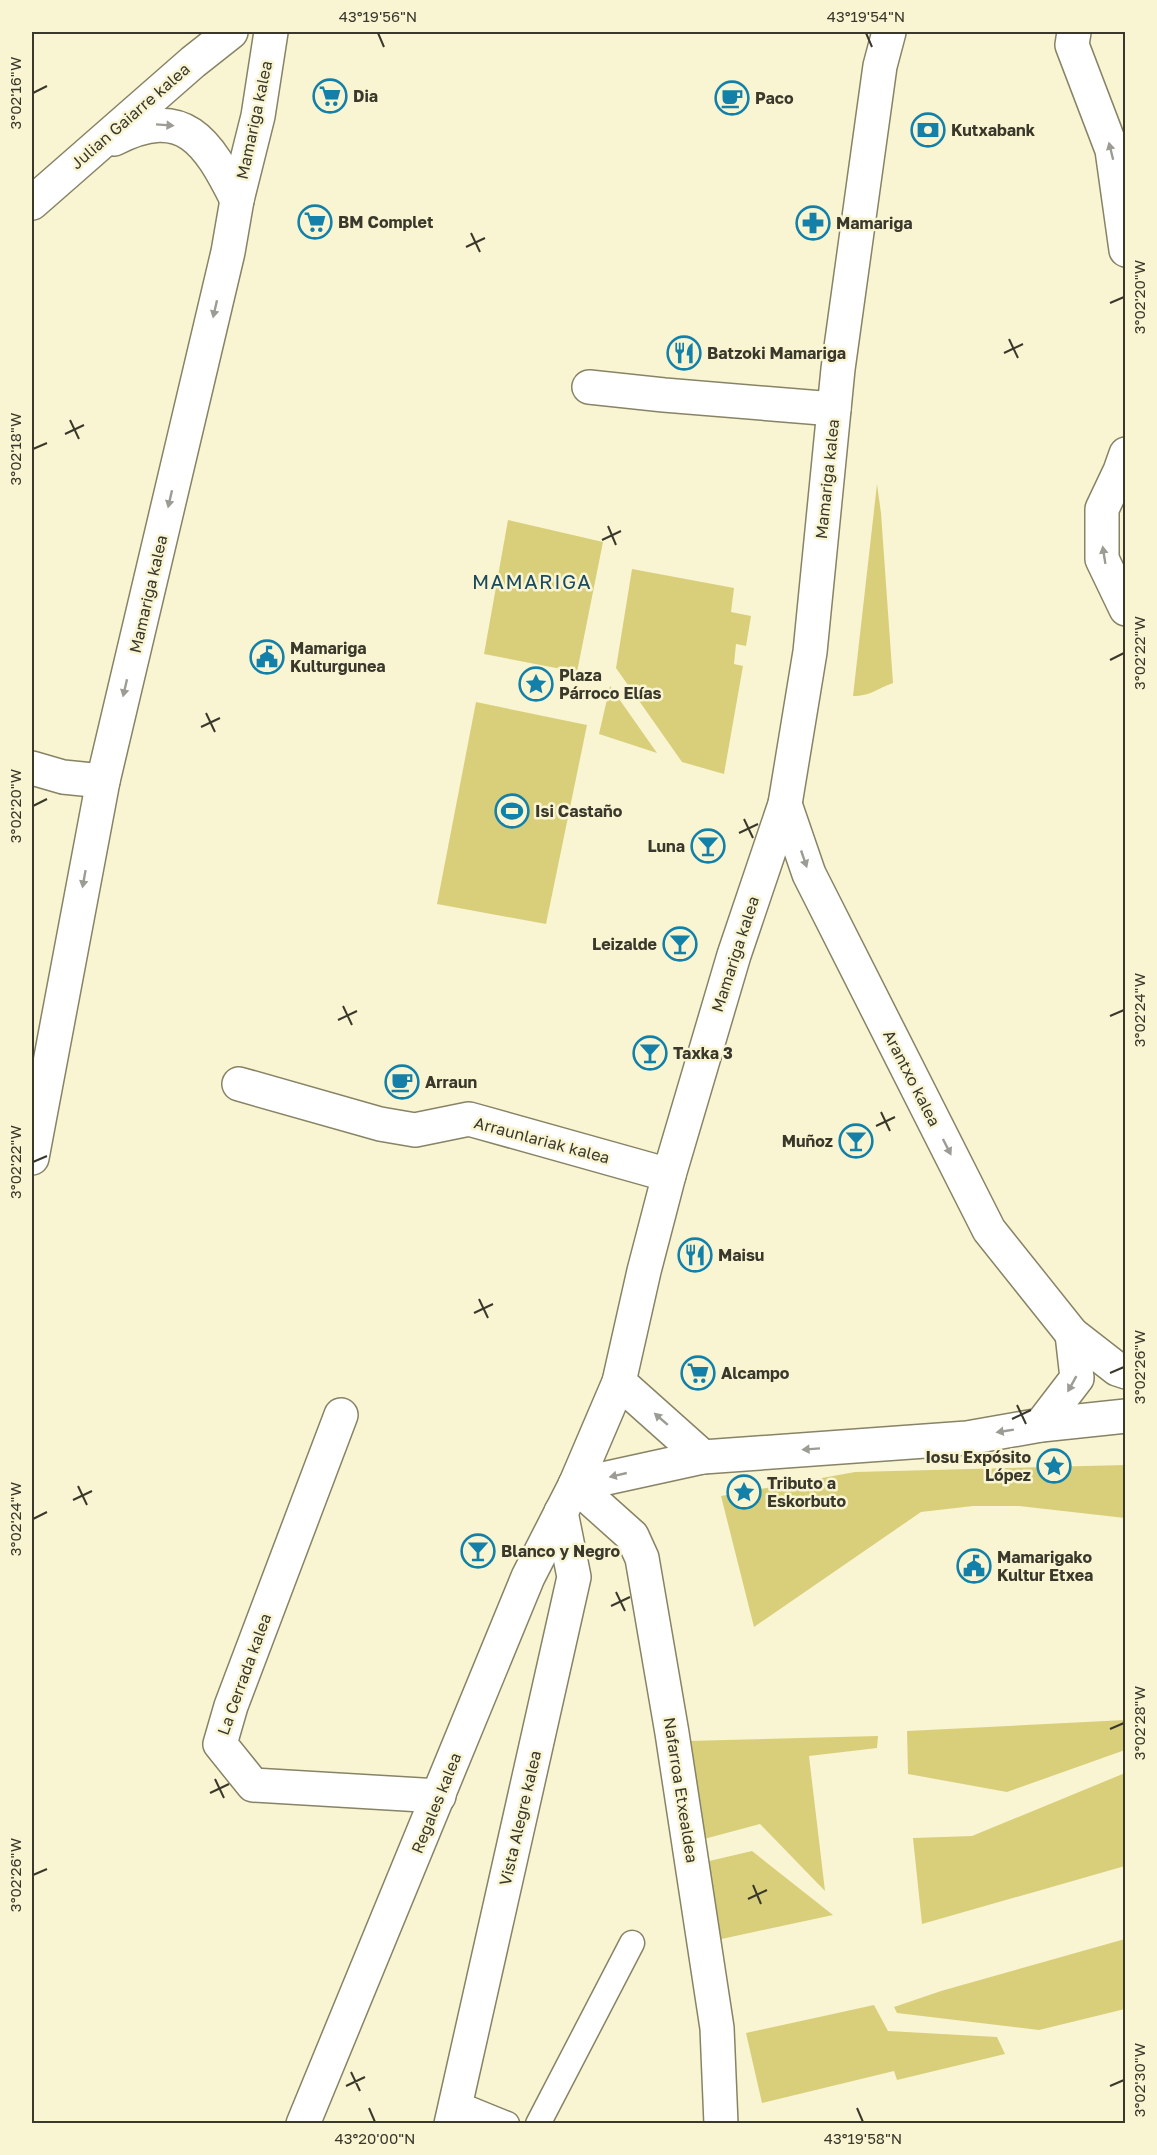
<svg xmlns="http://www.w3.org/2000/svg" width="1157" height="2155" font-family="'Golos Text',sans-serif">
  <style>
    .green { fill: #d9cf7b }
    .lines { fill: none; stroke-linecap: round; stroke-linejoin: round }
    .lane-casing { stroke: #878365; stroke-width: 27 }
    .street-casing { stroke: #878365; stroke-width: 36 }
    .lane { stroke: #fff; stroke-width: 24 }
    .street { stroke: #fff; stroke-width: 33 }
    .oneway { fill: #9c9c95 }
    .ticks { fill: none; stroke: #39382b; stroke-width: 2 }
    .labels { text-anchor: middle; stroke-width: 5; stroke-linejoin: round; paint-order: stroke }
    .poi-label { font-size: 16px; font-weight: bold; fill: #39382b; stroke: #f9f5d3; text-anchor: start }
    .street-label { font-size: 16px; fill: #39382b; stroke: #f9f5d3 }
    .quarter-label { font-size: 20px; letter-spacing: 1.5px; fill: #1b495d; stroke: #f9f5d3 }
    .neatline { fill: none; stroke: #39382b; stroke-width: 2 }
    .ticks-label { font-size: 15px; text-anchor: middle; fill: #39382b }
  </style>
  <rect width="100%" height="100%" fill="#f9f5d3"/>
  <g class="green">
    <path d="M 877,484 L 881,513 L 893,683 C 876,689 871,696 853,696 Z"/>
    <path d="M 508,520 L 603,542 L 577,672 L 484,654 Z"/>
    <path d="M 632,569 L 734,588 L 731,612 L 751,616 L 746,646 L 736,644 L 734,664 L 743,666 L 724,774 L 682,762 L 616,668 Z"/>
    <path d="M 610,686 L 657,753 L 599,734 Z"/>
    <path d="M 476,702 L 587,725 L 546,924 L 437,904 Z"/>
    <path d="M 1125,1465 L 1125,1518 L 1019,1506 L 973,1506 L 921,1512 L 754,1627 L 721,1496 L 855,1472 Z"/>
    <path d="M 1125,1720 L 1125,1750 L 1007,1792 L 908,1774 L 907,1731 Z"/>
    <path d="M 878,1736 L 877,1748 L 809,1756 L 825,1891 L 760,1824 L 704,1839 L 688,1741 Z"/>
    <path d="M 1125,1773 L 1125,1866 L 922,1924 L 913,1838 L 972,1836 Z"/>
    <path d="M 752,1851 L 833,1915 L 717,1940 L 705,1862 Z"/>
    <path d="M 1125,1939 L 1125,2009 L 1039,2030 L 897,2013 L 894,2007 L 941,1991 Z"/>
    <path d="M 874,2005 L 888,2031 L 997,2037 L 1005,2054 L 897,2080 L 894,2071 L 762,2103 L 746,2033 Z"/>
  </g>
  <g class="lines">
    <g class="lane-casing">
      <g id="lane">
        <path d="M 455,2103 L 507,2124"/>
        <path d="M 538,2124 L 632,1943"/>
      </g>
    </g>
    <g class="street-casing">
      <g id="street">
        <path d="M 1074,32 L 1072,45 L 1112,150 L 1126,250"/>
        <path d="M 114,139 C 184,103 208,142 237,200"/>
        <path d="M 32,203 L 193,62 L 231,32"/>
        <path d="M 589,387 L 664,395 L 834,409"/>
        <path d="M 1126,454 L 1120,471 L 1102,509 L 1102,559 L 1126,609"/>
        <path d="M 32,768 L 63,777 L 103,781"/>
        <path d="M 785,804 L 809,874 L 989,1230 L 1072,1334 L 1117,1369 L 1126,1372"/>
        <path d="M 239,1084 L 380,1124 L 415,1130 L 469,1119 L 669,1175"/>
        <path d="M 32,1158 L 103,781 L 228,252 L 237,200 L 258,116 L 271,32"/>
        <path d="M 619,1382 L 703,1457"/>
        <path d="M 341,1415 L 231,1706 L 220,1744 L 253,1785 L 439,1796"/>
        <path d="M 1041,1425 L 1077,1378 L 1072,1334"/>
        <path d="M 575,1485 L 632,1536 L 642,1558 L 672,1733 L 717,2028 L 721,2124"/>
        <path d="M 575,1485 L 703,1457 L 967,1438 L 1041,1425 L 1126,1416"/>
        <path d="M 303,2124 L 528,1577 L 575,1485 L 619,1382 L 644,1271 L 669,1175 L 734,955 L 785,804 L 810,652 L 838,369 L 880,66 L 889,32"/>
        <path d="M 451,2124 L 574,1577 L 561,1512"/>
      </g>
    </g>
    <use href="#lane" class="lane"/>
    <use href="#street" class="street"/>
  </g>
  <defs><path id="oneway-solid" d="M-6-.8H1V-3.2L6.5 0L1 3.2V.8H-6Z" transform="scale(1.5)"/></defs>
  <g class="oneway">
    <use href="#oneway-solid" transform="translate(165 125) rotate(4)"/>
    <use href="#oneway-solid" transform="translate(1111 151) rotate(-104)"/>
    <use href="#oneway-solid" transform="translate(215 309) rotate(103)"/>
    <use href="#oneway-solid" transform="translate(170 499) rotate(103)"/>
    <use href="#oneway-solid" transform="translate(1104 555) rotate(-99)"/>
    <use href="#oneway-solid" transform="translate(125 688) rotate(103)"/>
    <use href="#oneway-solid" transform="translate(804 859) rotate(71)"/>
    <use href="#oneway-solid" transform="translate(84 879) rotate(100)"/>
    <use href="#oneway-solid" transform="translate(947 1147) rotate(63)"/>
    <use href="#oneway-solid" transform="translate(1072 1384) rotate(119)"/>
    <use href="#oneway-solid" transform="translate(661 1419) rotate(-139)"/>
    <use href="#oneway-solid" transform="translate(1005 1431) rotate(171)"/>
    <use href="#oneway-solid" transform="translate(811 1449) rotate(176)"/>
    <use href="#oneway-solid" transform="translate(618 1475) rotate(167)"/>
  </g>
  <path class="ticks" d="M 378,33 L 384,47M 866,33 L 872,47M 33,93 L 47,86M 471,233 L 480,252M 466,247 L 485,238M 1110,303 L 1124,297M 1009,339 L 1018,358M 1004,353 L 1023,344M 70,420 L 79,439M 65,434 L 84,425M 33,449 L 47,443M 608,526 L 616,545M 602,540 L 621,531M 1110,660 L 1124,653M 206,713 L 215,732M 201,727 L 220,718M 33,806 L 47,799M 744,819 L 753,838M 739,833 L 758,824M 343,1006 L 352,1025M 1110,1016 L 1124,1010M 338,1020 L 357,1011M 881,1112 L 890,1131M 876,1126 L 895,1117M 33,1162 L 47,1156M 479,1299 L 488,1318M 474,1313 L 493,1304M 1110,1373 L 1124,1367M 1017,1405 L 1026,1424M 1012,1419 L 1031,1410M 78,1486 L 87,1505M 73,1500 L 92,1491M 33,1519 L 47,1512M 616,1592 L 625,1611M 611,1606 L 630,1597M 1110,1729 L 1124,1723M 215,1779 L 224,1798M 210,1793 L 229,1784M 33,1875 L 47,1869M 753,1885 L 761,1904M 748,1899 L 767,1890M 351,2072 L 360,2091M 346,2086 L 365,2077M 1110,2086 L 1124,2080M 369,2108 L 375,2122M 857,2108 L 863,2122"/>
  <defs>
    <g id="supermarket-ring" transform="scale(1.725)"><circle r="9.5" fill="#f9f5d3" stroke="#1280a8" stroke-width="1.5"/><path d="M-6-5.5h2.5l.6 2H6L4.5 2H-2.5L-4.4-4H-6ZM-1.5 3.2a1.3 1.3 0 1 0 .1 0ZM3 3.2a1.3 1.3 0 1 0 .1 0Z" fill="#1280a8"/></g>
    <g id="cafe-ring" transform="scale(1.725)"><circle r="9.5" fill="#f9f5d3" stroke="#1280a8" stroke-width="1.5"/><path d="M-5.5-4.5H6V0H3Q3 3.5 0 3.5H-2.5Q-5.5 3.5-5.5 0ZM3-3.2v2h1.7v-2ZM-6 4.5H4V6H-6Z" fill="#1280a8"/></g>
    <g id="bank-ring" transform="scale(1.725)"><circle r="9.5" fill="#f9f5d3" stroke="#1280a8" stroke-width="1.5"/><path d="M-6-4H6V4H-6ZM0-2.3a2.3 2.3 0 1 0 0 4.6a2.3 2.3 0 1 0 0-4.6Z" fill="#1280a8"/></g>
    <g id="pharmacy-ring" transform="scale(1.725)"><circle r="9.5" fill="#f9f5d3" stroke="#1280a8" stroke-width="1.5"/><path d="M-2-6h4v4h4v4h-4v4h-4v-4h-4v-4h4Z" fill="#1280a8"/></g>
    <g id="restaurant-ring" transform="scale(1.725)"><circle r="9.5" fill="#f9f5d3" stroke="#1280a8" stroke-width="1.5"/><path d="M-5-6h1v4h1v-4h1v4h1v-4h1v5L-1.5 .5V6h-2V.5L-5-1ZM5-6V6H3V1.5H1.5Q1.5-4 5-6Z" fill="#1280a8"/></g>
    <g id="civic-ring" transform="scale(1.725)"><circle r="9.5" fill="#f9f5d3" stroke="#1280a8" stroke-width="1.5"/><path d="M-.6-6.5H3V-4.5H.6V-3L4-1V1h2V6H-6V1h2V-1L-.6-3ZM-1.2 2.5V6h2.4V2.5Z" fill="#1280a8"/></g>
    <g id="sight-ring" transform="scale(1.725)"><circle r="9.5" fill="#f9f5d3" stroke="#1280a8" stroke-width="1.5"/><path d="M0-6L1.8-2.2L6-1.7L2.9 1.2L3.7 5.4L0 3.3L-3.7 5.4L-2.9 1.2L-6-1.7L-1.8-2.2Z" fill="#1280a8"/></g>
    <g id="stadium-ring" transform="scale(1.725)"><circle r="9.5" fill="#f9f5d3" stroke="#1280a8" stroke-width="1.5"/><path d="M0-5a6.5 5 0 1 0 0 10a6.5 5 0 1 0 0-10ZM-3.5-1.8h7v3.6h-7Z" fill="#1280a8"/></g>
    <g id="bar-ring" transform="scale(1.725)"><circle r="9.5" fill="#f9f5d3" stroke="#1280a8" stroke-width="1.5"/><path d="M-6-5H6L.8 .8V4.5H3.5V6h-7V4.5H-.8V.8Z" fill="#1280a8"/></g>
  </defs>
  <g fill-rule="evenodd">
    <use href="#supermarket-ring" x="330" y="96"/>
    <use href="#cafe-ring" x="732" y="98"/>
    <use href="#bank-ring" x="928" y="130"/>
    <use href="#supermarket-ring" x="315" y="222"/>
    <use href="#pharmacy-ring" x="813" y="223"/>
    <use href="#restaurant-ring" x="684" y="353"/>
    <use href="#civic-ring" x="267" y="657"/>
    <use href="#sight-ring" x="536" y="684"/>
    <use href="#stadium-ring" x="512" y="811"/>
    <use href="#bar-ring" x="708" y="846"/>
    <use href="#bar-ring" x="680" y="944"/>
    <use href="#bar-ring" x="650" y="1053"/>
    <use href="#cafe-ring" x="402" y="1082"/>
    <use href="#bar-ring" x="856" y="1141"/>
    <use href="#restaurant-ring" x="695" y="1255"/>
    <use href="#supermarket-ring" x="698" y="1373"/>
    <use href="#sight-ring" x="1054" y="1466"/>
    <use href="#sight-ring" x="744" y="1492"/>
    <use href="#bar-ring" x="478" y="1551"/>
    <use href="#civic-ring" x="974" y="1566"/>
  </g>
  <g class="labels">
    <g class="poi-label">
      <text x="353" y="102">Dia</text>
      <text x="755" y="104">Paco</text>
      <text x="951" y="136">Kutxabank</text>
      <text x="338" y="228">BM Complet</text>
      <text x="836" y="229">Mamariga</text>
      <text x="707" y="359">Batzoki Mamariga</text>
      <text x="290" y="654">Mamariga<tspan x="290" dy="18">Kulturgunea</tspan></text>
      <text x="559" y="681">Plaza<tspan x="559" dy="18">Párroco Elías</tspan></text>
      <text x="535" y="817">Isi Castaño</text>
      <text x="685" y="852" text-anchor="end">Luna</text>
      <text x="657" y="950" text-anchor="end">Leizalde</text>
      <text x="673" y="1059">Taxka 3</text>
      <text x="425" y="1088">Arraun</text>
      <text x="833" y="1147" text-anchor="end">Muñoz</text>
      <text x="718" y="1261">Maisu</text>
      <text x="721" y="1379">Alcampo</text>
      <text x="1031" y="1463" text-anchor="end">Iosu Expósito<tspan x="1031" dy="18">López</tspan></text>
      <text x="767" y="1489">Tributo a<tspan x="767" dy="18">Eskorbuto</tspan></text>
      <text x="501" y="1557">Blanco y Negro</text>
      <text x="997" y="1563">Mamarigako<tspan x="997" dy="18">Kultur Etxea</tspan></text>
    </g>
    <g class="street-label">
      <text transform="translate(130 116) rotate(-41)" y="6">Julian Gaiarre kalea</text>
      <text transform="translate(254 120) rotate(-78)" y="6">Mamariga kalea</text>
      <text transform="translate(827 479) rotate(-84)" y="6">Mamariga kalea</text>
      <text transform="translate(148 594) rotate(-77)" y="6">Mamariga kalea</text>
      <text transform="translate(735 954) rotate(-72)" y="6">Mamariga kalea</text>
      <text transform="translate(912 1078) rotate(63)" y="6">Arantxo kalea</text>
      <text transform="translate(542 1140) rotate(15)" y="6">Arraunlariak kalea</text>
      <text transform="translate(244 1674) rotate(-70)" y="6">La Cerrada kalea</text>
      <text transform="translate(681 1790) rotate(81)" y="6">Nafarroa Etxealdea</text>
      <text transform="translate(436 1803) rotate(-68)" y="6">Regales kalea</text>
      <text transform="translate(520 1818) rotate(-77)" y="6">Vista Alegre kalea</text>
    </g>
    <g class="quarter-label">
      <text x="532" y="589">MAMARIGA</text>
    </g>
  </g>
  <rect width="1157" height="2155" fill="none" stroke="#f9f5d3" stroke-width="66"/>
  <rect x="33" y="33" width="1091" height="2089" class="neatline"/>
  <g class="ticks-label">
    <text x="378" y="22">43°19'56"N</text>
    <text x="866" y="22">43°19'54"N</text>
    <text transform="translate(16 93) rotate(-90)" y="5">3°02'16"W</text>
    <text transform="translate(1140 297) rotate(-90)" y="5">3°02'20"W</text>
    <text transform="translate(16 449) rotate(-90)" y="5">3°02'18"W</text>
    <text transform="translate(1140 653) rotate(-90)" y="5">3°02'22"W</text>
    <text transform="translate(16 806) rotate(-90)" y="5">3°02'20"W</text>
    <text transform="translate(1140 1010) rotate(-90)" y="5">3°02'24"W</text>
    <text transform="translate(16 1162) rotate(-90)" y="5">3°02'22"W</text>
    <text transform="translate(1140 1367) rotate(-90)" y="5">3°02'26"W</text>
    <text transform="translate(16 1519) rotate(-90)" y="5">3°02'24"W</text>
    <text transform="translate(1140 1723) rotate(-90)" y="5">3°02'28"W</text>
    <text transform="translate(16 1875) rotate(-90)" y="5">3°02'26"W</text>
    <text transform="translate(1140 2080) rotate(-90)" y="5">3°02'30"W</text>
    <text x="375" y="2144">43°20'00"N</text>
    <text x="863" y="2144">43°19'58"N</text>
  </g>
</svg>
